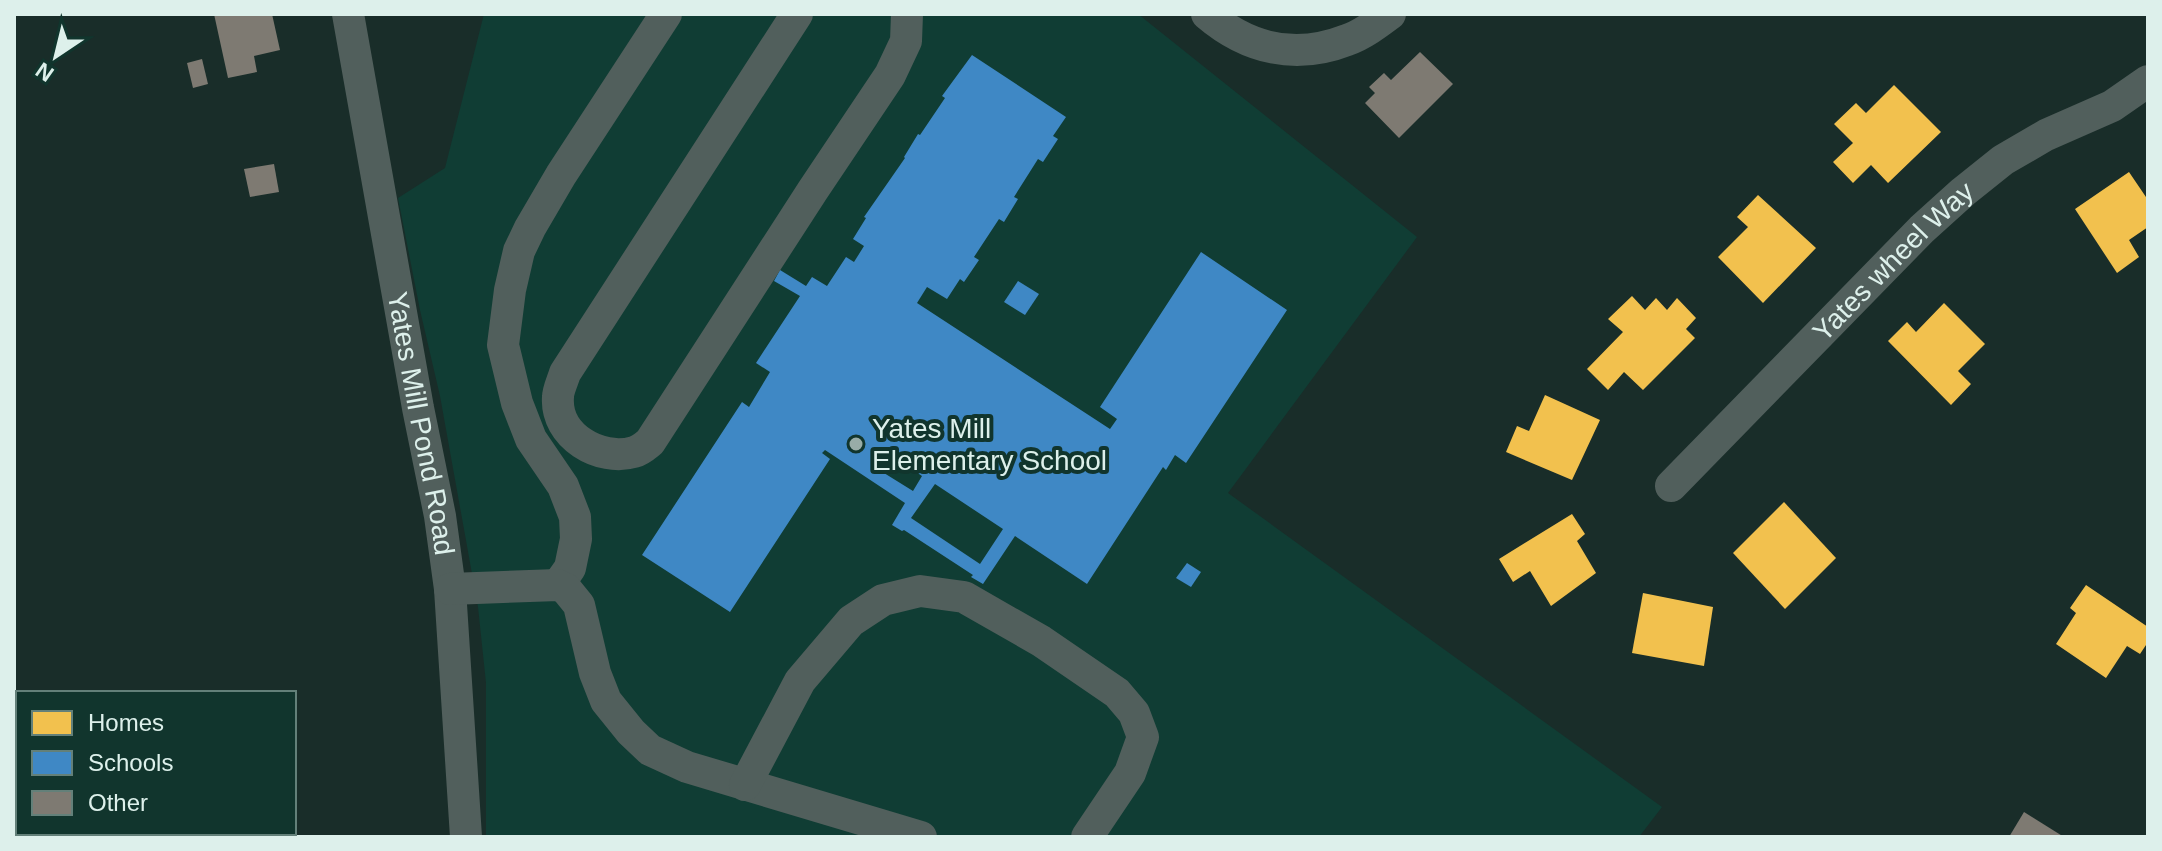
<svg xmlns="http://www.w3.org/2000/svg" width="2162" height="851" font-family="Helvetica,sans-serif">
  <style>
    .built { fill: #103d34 }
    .homes { fill: #f2c14e }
    .schools { fill: #3f88c5; fill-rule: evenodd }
    .building { fill: #7e7a72 }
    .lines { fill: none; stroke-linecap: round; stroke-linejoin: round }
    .minor { stroke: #515f5c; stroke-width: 32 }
    .poi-dot { fill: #98aca7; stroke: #11352d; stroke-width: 3 }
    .labels { text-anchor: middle; stroke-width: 8; stroke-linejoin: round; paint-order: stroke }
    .street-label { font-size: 28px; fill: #ddf0eb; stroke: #11352d }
    .poi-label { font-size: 28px; fill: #ddf0eb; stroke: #11352d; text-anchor: start }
  </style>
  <rect width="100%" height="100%" fill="#192d29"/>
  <path class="built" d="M 484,14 L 1138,14 L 1417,237 L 1228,493 L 1662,807 L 1639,837 L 486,837 L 486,683 L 478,607 L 440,396 L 420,310 L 398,198 L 445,168 Z"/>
  <g class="homes">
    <path d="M 1894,85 L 1941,132 L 1888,183 L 1871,165 L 1853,183 L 1833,162 L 1853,143 L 1834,124 L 1856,103 L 1866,113 Z"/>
    <path d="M 2129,172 L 2148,200 L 2148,227 L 2129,240 L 2139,257 L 2117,273 L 2075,209 Z"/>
    <path d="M 1758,195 L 1816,248 L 1763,303 L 1718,257 L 1748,227 L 1737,217 Z"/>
    <path d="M 1632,296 L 1645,310 L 1656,298 L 1667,310 L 1677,298 L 1696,318 L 1686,329 L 1695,338 L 1643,390 L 1624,372 L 1608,390 L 1587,369 L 1623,332 L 1608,319 Z"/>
    <path d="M 1944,303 L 1985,344 L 1958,371 L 1971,384 L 1951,405 L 1888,341 L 1907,322 L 1916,332 Z"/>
    <path d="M 1545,395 L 1600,420 L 1572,480 L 1506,452 L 1517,426 L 1529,431 Z"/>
    <path d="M 1784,502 L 1836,558 L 1785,609 L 1733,553 Z"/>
    <path d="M 1572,514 L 1585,534 L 1577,541 L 1596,573 L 1551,606 L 1530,571 L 1513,582 L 1499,559 Z"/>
    <path d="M 2086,585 L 2148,627 L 2148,642 L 2140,654 L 2127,646 L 2106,678 L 2056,644 L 2076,613 L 2070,608 Z"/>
    <path d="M 1643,593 L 1713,607 L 1704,666 L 1632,653 Z"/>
  </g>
  <g class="schools">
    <path d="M 972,55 L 1066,117 L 1053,136 L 1058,139 L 1043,162 L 1038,159 L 1014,197 L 1018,199 L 1004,222 L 999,219 L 974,257 L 979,260 L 964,282 L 960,279 L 947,299 L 927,287 L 917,303 L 1110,429 L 1117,419 L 1100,407 L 1201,252 L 1287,310 L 1186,463 L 1175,455 L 1166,470 L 1163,467 L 1087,584 L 1015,536 L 983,584 L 971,577 L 973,575 L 904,530 L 902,531 L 892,525 L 905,503 L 825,450 L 822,453 L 830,459 L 730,612 L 642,555 L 742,402 L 749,407 L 770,372 L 756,363 L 800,296 L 774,281 L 780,270 L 806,286 L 812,277 L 827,286 L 846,257 L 854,262 L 864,246 L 853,239 L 866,218 L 864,217 L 905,158 L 904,157 L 918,134 L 920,135 L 945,98 L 942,96 ZM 894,457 L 922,476 L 913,491 L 884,473 ZM 935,484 L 1003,529 L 980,564 L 911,518 Z"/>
    <path d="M 1018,281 L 1039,294 L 1025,315 L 1004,302 Z"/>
    <path d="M 1187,563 L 1201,572 L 1191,587 L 1176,578 Z"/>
  </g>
  <g class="building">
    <path d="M 214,14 L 272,14 L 280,50 L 254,56 L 257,72 L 228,78 Z"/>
    <path d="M 1420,52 L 1453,84 L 1399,138 L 1365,103 L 1375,93 L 1369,87 L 1384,73 L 1391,80 Z"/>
    <path d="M 202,59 L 208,84 L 193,88 L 187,63 Z"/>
    <path d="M 274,164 L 279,192 L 250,197 L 244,169 Z"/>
    <path d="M 2024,812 L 2064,837 L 2009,837 Z"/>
  </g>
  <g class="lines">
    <g class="minor">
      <path id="s1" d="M 348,14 L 418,408 L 440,516 L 450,589 L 466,837"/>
      <path d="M 797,14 L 565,373 C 563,380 558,390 558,397 C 555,436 600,462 634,452 C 641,450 645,446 650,442 L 813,190 L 890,75 L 906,41 L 907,14"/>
      <path d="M 1207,14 C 1248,49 1296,60 1347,40 C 1362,35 1378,23 1390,14"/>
      <path id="s2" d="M 1671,486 L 1922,229 L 1963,192 L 2003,160 L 2046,135 L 2112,106 L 2148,81"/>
      <path d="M 558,585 L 570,568 L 576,539 L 575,517 L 563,486 L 531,439 L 517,403 L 503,345 L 510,290 L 519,251 L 530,228 L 561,175 L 666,14"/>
      <path d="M 450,589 L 558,585 L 566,589 L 579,605 L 595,673 L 606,701 L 631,732 L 650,750 L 687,767 L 921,837"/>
      <path d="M 745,785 L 800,681 L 851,621 L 883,600 L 920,591 L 964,597 L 1041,641 L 1117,693 L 1134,713 L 1143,737 L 1130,773 L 1087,837"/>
    </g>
  </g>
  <circle class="poi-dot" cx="856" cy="444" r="8"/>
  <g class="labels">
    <g class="street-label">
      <text dy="10" stroke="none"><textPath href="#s2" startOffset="316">Yates wheel Way</textPath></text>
      <text dy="10" stroke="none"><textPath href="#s1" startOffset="416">Yates Mill Pond Road</textPath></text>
    </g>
    <g class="poi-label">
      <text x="872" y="438">Yates Mill<tspan x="872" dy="32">Elementary School</tspan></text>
    </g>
  </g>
  <rect width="2162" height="851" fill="none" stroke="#ddf0eb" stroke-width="32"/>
  <rect x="16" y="691" width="280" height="144" fill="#11352d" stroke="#638079" stroke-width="2"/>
  <rect x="32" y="711" width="40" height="24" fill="#f2c14e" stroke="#638079" stroke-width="2"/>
  <text x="88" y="731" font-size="24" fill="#ddf0eb">Homes</text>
  <rect x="32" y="751" width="40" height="24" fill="#3f88c5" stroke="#638079" stroke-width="2"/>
  <text x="88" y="771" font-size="24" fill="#ddf0eb">Schools</text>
  <rect x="32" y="791" width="40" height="24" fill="#7e7a72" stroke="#638079" stroke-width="2"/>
  <text x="88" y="811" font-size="24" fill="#ddf0eb">Other</text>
  <g transform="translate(56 56) rotate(215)" stroke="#11352d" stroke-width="6" paint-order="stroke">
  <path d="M0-6L14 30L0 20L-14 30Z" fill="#ddf0eb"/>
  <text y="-12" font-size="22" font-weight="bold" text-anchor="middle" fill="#ddf0eb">N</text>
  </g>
</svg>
